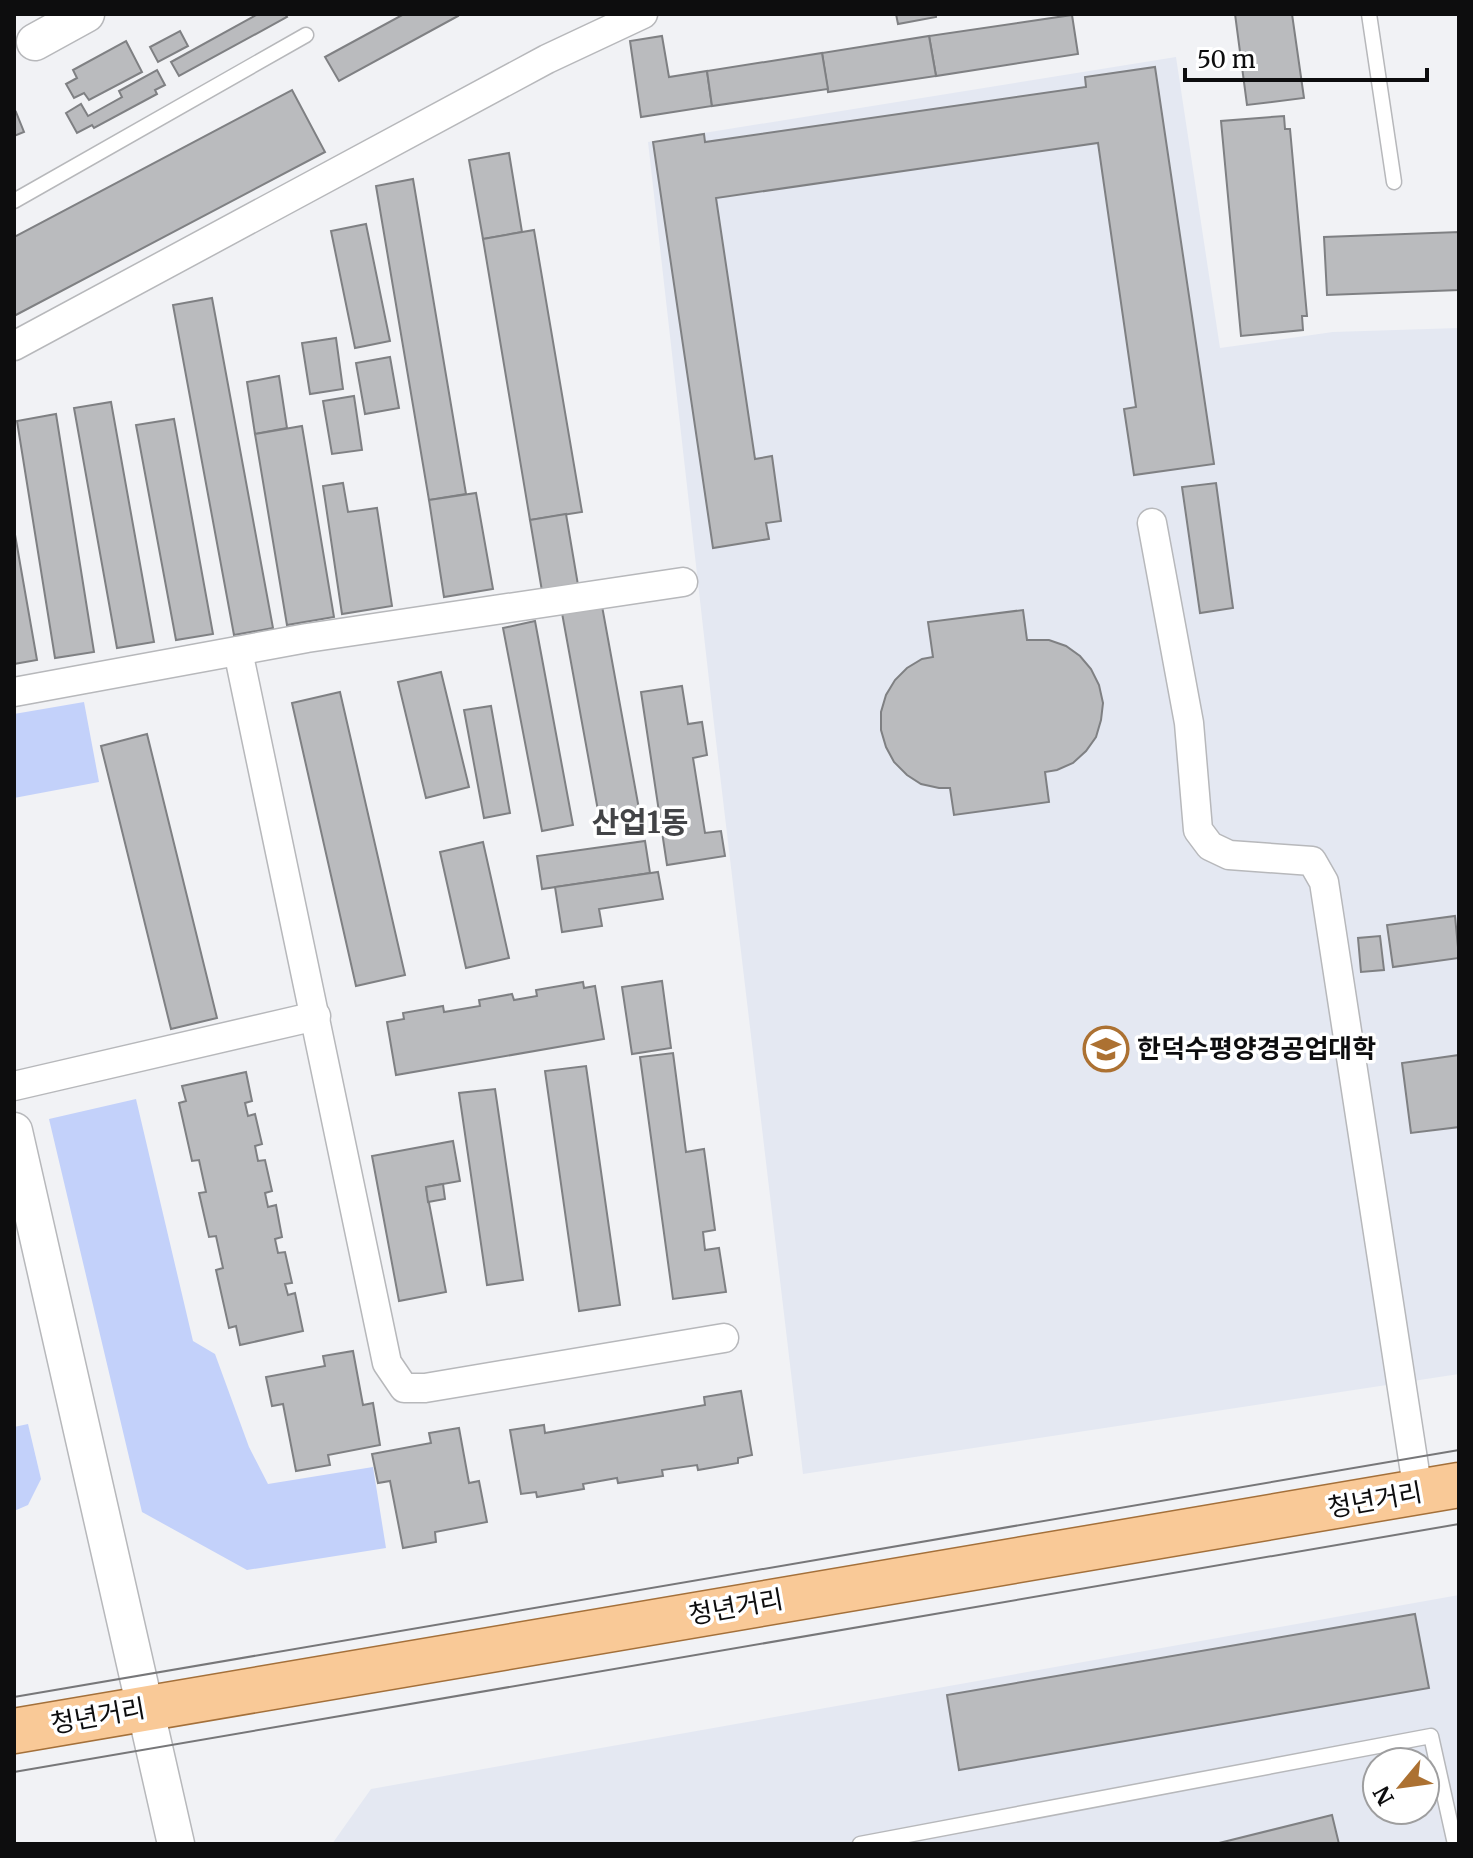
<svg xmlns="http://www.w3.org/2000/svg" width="1473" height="1858" font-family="Merriweather,'Noto Sans KR',serif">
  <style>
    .built { fill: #e4e8f2; fill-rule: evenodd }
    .green { fill: #c3d1fa }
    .building { fill: #babbbe; stroke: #7f8083; stroke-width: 2 }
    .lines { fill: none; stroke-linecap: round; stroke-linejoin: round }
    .service-casing { stroke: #b7b8bb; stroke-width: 17 }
    .minor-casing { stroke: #b7b8bb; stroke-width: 31 }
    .tertiary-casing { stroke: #b7b8bb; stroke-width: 39 }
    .primary-casing { stroke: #a4703a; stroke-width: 47 }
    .service { stroke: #fff; stroke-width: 14 }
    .minor { stroke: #fff; stroke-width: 28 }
    .tertiary { stroke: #fff; stroke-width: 36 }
    .primary { stroke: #f9c997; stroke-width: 44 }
    .tram { stroke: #777779; stroke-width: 2 }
    .labels { text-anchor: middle; stroke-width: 7; stroke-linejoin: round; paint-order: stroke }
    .poi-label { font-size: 26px; font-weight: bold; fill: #0d0d0e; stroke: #fff; text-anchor: start }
    .street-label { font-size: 26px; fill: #0d0d0e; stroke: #fff }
    .quarter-label { font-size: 30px; font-weight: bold; fill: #424346; stroke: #fff }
  </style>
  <rect width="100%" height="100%" fill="#f1f2f5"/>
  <g class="built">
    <path d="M 1176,57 L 1220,348 L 1333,332 L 1459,328 L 1459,1374 L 803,1474 L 714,724 L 648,142 Z"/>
    <path d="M 1459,1595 L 1459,1844 L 332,1844 L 371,1789 ZM 1377,1762 L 1425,1762 L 1425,1810 L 1377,1810 Z"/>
  </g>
  <g class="green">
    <path d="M 84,702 L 99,782 L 14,798 L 14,714 Z"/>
    <path d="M 136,1099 L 193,1341 L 215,1354 L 249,1447 L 268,1484 L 373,1467 L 386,1548 L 247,1570 L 142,1512 L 49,1119 Z"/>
    <path d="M 28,1424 L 41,1479 L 28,1505 L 14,1511 L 14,1427 Z"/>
  </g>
  <g class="building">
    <path d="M 258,14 L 285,14 L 287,17 L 179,76 L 171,62 Z"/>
    <path d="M 404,14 L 457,14 L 458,16 L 339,81 L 325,57 Z"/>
    <path d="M 896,14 L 936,14 L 936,17 L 898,24 Z"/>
    <path d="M 1235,14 L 1292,14 L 1304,98 L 1247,105 Z"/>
    <path d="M 1072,15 L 1078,54 L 936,76 L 929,36 Z"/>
    <path d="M 180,31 L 188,46 L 158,62 L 150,47 Z"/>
    <path d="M 662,36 L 669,77 L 707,71 L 712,106 L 641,117 L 630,41 Z"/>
    <path d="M 929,36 L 936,76 L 828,92 L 822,53 Z"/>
    <path d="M 126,41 L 142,72 L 89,100 L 84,93 L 74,98 L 66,84 L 77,78 L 73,70 Z"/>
    <path d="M 822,53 L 828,89 L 712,106 L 707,71 Z"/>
    <path d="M 1155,67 L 1214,464 L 1134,475 L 1124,409 L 1136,407 L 1098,143 L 716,198 L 755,459 L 772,456 L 781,521 L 766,523 L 769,539 L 713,548 L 653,142 L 704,134 L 705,142 L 1086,87 L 1085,77 Z"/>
    <path d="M 157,70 L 165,85 L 155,90 L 157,94 L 94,128 L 92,125 L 77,133 L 66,113 L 81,104 L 88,116 L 122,97 L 119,91 Z"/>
    <path d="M 292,90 L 325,152 L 14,316 L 14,237 Z"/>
    <path d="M 16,112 L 24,132 L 14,136 L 14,113 Z"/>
    <path d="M 1284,116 L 1285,129 L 1290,129 L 1307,316 L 1302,316 L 1303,330 L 1241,336 L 1221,121 Z"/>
    <path d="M 509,153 L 522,232 L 483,239 L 469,160 Z"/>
    <path d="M 413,179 L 466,494 L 429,500 L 376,186 Z"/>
    <path d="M 366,224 L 390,341 L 355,348 L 331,231 Z"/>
    <path d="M 534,230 L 582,512 L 530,520 L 483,239 Z"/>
    <path d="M 1459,232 L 1459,290 L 1327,295 L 1324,237 Z"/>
    <path d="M 212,298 L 273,628 L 234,635 L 173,305 Z"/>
    <path d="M 336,338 L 343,389 L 310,394 L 302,343 Z"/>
    <path d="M 390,357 L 399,408 L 365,414 L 356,363 Z"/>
    <path d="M 279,376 L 287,428 L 255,434 L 247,382 Z"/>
    <path d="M 354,396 L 362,450 L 332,454 L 323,401 Z"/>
    <path d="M 111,402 L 154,642 L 117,648 L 74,408 Z"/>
    <path d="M 56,414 L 94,652 L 55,658 L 17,421 Z"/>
    <path d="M 174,419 L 213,634 L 176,640 L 136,425 Z"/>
    <path d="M 302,426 L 334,617 L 287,625 L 255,434 Z"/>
    <path d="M 343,483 L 348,512 L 377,508 L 392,606 L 342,614 L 323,486 Z"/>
    <path d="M 1216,483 L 1233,608 L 1200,613 L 1182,487 Z"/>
    <path d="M 476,493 L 493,589 L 444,597 L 429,500 Z"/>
    <path d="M 566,514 L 578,585 L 542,591 L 530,520 Z"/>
    <path d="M 14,529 L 37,660 L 14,664 Z"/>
    <path d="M 602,606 L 639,809 L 599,816 L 562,613 Z"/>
    <path d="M 1023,610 L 1027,640 L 1049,640 L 1066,646 L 1080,656 L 1091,669 L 1099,685 L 1103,703 L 1101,720 L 1096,737 L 1086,751 L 1073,763 L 1057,770 L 1045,772 L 1049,802 L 954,815 L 950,788 L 939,788 L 921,784 L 907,775 L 894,762 L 886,747 L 881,730 L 881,712 L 886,695 L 895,680 L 907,668 L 922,659 L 933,657 L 928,622 Z"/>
    <path d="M 535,621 L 573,825 L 542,831 L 503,628 Z"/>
    <path d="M 441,672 L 469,787 L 426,798 L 398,682 Z"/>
    <path d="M 682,686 L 688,724 L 702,722 L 707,755 L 693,758 L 705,833 L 721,831 L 725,856 L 667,865 L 641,692 Z"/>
    <path d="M 340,692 L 405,975 L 356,986 L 292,703 Z"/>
    <path d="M 491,706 L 510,813 L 484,818 L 464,710 Z"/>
    <path d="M 147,734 L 217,1018 L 171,1029 L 101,746 Z"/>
    <path d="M 645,841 L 650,873 L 542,889 L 537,856 Z"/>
    <path d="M 483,842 L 509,958 L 466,968 L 440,852 Z"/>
    <path d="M 658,872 L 663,899 L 599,909 L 602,926 L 562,932 L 555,887 Z"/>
    <path d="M 1455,916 L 1459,958 L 1393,967 L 1387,925 Z"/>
    <path d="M 1380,936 L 1384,970 L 1361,972 L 1358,938 Z"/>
    <path d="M 662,981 L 671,1048 L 632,1054 L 622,987 Z"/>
    <path d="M 583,982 L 584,988 L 595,986 L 604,1039 L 396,1075 L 387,1022 L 404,1019 L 403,1013 L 443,1006 L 444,1012 L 480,1006 L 479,1000 L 512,994 L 514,1000 L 537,996 L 536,990 Z"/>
    <path d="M 673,1053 L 686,1152 L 704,1149 L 715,1230 L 703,1232 L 705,1250 L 719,1248 L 726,1292 L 673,1299 L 640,1057 Z"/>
    <path d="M 1459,1055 L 1459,1127 L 1411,1133 L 1402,1063 Z"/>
    <path d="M 586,1066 L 620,1305 L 579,1311 L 545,1071 Z"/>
    <path d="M 246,1072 L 252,1101 L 245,1103 L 248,1116 L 255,1114 L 262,1144 L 255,1146 L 258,1161 L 265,1160 L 272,1191 L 265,1193 L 268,1207 L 276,1205 L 282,1237 L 275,1239 L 278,1253 L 285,1252 L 292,1283 L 285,1284 L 288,1295 L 295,1293 L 303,1331 L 240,1345 L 236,1326 L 229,1328 L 216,1270 L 223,1268 L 216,1236 L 209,1237 L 199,1193 L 206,1192 L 199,1160 L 192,1161 L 179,1103 L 186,1101 L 182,1086 Z"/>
    <path d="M 495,1089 L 523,1280 L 487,1285 L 459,1093 Z"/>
    <path d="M 453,1141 L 460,1181 L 426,1187 L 446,1292 L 399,1301 L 372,1156 Z"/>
    <path d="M 443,1184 L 445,1199 L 428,1202 L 426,1187 Z"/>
    <path d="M 353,1351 L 363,1405 L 373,1403 L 380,1445 L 328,1455 L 330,1465 L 296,1471 L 283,1404 L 272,1406 L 266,1377 L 325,1366 L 323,1356 Z"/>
    <path d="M 741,1391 L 752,1455 L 738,1458 L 738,1463 L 698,1470 L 697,1465 L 662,1470 L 663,1476 L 618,1483 L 617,1478 L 583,1484 L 584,1489 L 537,1497 L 536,1492 L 521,1494 L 510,1430 L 544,1425 L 545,1433 L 705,1405 L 704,1397 Z"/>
    <path d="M 459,1428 L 469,1483 L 479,1481 L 487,1522 L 435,1532 L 436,1542 L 403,1548 L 390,1481 L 378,1483 L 372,1454 L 431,1443 L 429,1433 Z"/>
    <path d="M 1415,1614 L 1429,1688 L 959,1770 L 947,1695 Z"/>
    <path d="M 1332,1815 L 1339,1844 L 1215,1844 Z"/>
  </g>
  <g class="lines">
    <g class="service-casing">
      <g id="service">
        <path d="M 1369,14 L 1394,182"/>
        <path d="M 14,201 L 306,35"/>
        <path d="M 860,1844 L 1431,1736 L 1455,1844"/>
      </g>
    </g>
    <g class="minor-casing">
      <g id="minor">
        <path d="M 14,346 L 547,59 L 643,14"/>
        <path d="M 1152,523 L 1189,723 L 1198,830 L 1210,846 L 1229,855 L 1312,861 L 1324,882 L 1418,1492"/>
        <path d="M 238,651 L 387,1363 L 404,1388 L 425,1388 L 724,1338"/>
        <path d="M 14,692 L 307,638 L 683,582"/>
        <path d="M 14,1086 L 316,1016"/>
      </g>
    </g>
    <g class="tertiary-casing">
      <g id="tertiary">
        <path d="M 35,42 L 86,14"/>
        <path d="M 14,1131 L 176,1844"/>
      </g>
    </g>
    <g class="primary-casing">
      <path id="primary" d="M 14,1731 L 1459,1485"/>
    </g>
    <use href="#service" class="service"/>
    <use href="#minor" class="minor"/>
    <use href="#tertiary" class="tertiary"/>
    <use href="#primary" class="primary"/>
    <g class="tram">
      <path d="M 14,1697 L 1459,1450"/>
      <path d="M 14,1772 L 1459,1524"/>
    </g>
  </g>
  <defs>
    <g id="university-ring" transform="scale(2.3)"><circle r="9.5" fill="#fff" stroke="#ac7132" stroke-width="1.5"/><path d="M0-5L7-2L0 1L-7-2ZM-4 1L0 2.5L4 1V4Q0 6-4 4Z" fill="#ac7132"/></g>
  </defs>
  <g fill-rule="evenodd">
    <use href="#university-ring" x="1106" y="1049"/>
  </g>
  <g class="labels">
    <g class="poi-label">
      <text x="1137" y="1058">한덕수평양경공업대학</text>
    </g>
    <g class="street-label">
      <text transform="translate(1375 1500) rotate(-10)" y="9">청년거리</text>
      <text transform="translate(736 1607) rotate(-10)" y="9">청년거리</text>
      <text transform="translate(98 1716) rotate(-10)" y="9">청년거리</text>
    </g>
    <g class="quarter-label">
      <text x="640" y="833">산업1동</text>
    </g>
  </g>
  <rect width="1473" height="1858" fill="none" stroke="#0d0d0e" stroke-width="32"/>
  <g transform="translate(1401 1786) rotate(241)"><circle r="38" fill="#ffffff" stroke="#9e9e9f" stroke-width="2"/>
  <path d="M0-6L14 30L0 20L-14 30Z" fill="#ac7132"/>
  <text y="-12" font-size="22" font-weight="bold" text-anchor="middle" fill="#0d0d0e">N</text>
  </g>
  <path d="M1185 68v12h242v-12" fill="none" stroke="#0d0d0e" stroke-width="4"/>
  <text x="1197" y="68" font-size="24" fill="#0d0d0e" stroke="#ffffff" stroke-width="6" paint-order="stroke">50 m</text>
</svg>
